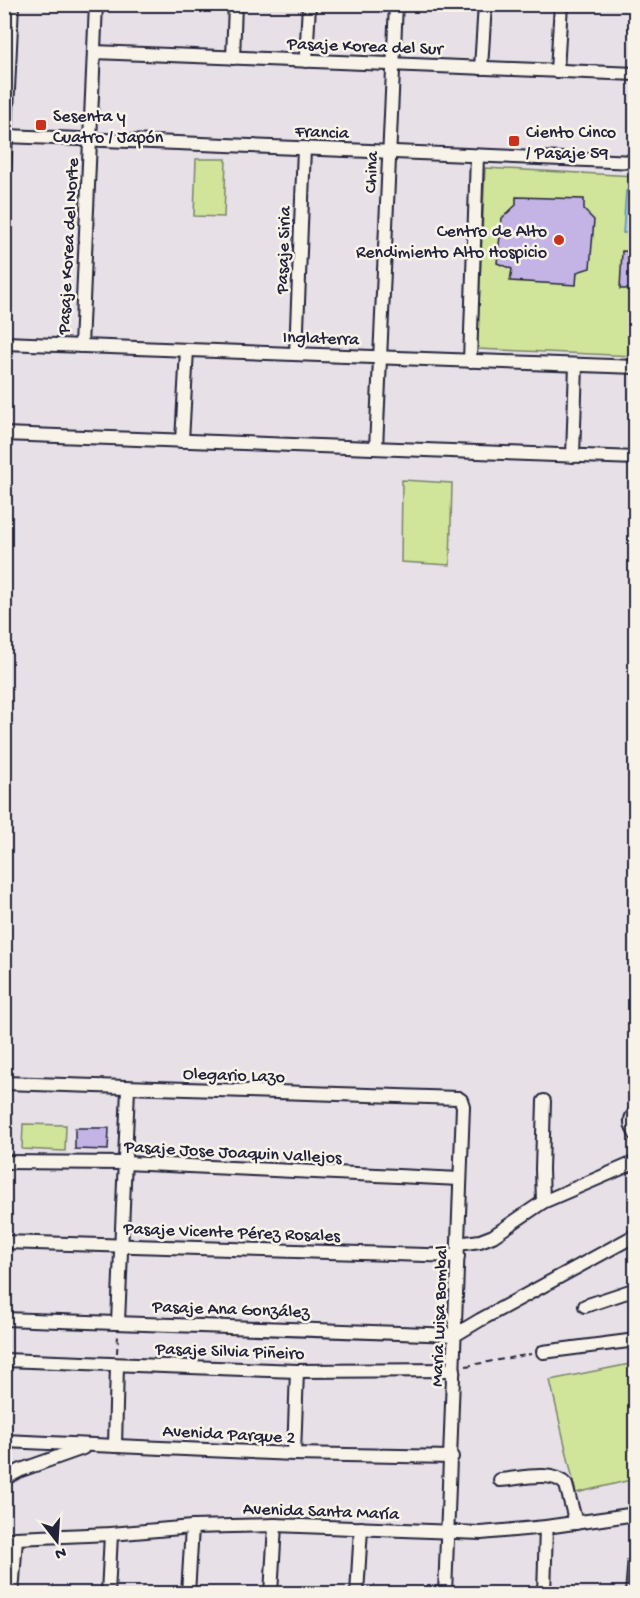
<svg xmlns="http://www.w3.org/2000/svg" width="640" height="1598" font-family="'Gochi Hand',sans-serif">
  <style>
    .green { fill: #d0e59a; stroke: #79846a; stroke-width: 1.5 }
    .water { fill: #99d2f9; stroke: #698cad; stroke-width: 1.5 }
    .building { fill: #c3b4e5; stroke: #22223b; stroke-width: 1.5 }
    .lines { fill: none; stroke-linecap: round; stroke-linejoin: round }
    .minor-casing { stroke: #22223b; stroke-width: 16 }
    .path { stroke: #22223b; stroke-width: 2; stroke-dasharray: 6 4.5; stroke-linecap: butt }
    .minor { stroke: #f7f3e8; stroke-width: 12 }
    .poi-dot { fill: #c8321e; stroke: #f7f3e8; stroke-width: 2 }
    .labels { text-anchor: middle; stroke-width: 5; stroke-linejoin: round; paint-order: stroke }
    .street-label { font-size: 18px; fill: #22223b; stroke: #f7f3e8 }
    .poi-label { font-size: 18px; fill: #22223b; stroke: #f7f3e8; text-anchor: start }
  </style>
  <rect width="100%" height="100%" fill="#e7e0e7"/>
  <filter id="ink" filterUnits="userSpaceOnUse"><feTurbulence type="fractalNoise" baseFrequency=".0167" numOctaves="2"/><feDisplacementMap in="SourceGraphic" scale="12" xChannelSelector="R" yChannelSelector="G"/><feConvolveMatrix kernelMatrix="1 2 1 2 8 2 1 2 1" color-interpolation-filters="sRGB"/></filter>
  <g filter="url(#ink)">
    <g class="green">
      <path d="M 196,159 L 226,159 L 224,217 L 194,216 Z"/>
      <path d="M 485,168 L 635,176 L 635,356 L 477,349 Z"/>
      <path d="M 402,480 L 452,483 L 450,565 L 401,562 Z"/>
      <path d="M 23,1124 L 66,1125 L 65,1151 L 22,1149 Z"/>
      <path d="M 635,1363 L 635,1479 L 576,1493 L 550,1380 Z"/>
    </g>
    <path class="water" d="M 626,191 L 635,192 L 635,233 L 623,233 Z"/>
    <g class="building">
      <path d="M 516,197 L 584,199 L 584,210 L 594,220 L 590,268 L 577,272 L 576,285 L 510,281 L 512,269 L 497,263 L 502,218 L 516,205 Z"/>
      <path d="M 622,251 L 636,252 L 636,289 L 620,289 Z"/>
      <path d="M 75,1128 L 109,1128 L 108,1150 L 75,1149 Z"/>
    </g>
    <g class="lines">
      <g class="minor-casing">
        <g id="minor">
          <path d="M 94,52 L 636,74"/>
          <path d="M 233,58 L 235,4"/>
          <path d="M 306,61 L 309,4"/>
          <path d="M 481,68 L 485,4"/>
          <path d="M 557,71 L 561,4"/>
          <path d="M 6,136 L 636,162"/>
          <path d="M 4,175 L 12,4"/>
          <path d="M 4,343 L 636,367"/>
          <path d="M 81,346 L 96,4"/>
          <path d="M 296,354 L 304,148"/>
          <path d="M 470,361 L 477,156"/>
          <path d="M 4,434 L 636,458"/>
          <path d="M 182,441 L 187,350"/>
          <path d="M 376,448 L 396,4"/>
          <path d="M 573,456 L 576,365"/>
          <path d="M 4,1083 L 458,1098 L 461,1100 L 463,1106 L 445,1594"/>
          <path d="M 636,1112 C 627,1119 632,1127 636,1135"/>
          <path d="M 4,1162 L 125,1163 L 460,1179"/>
          <path d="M 543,1202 L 542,1169 L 544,1101"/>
          <path d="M 4,1242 L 458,1256"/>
          <path d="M 458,1244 L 480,1241 L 493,1236 L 543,1202 L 636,1162"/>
          <path d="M 585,1306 L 636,1289"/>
          <path d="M 4,1319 L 455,1335 L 480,1320 L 636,1235"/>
          <path d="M 118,1322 L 128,1089"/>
          <path d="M 543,1352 L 636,1340"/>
          <path d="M 4,1360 L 297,1371 L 454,1370"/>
          <path d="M 4,1441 L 294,1454 L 452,1457"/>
          <path d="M 115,1446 L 117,1365"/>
          <path d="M 294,1454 L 297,1371"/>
          <path d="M 4,1479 L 21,1470 L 83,1448"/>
          <path d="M 500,1480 C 519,1479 552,1469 566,1485 L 576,1523"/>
          <path d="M 4,1541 L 16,1538 L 111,1534 L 192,1527 L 275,1525 L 481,1533 L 546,1527 L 636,1514"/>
          <path d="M 12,1594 L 16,1538"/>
          <path d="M 108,1594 L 111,1534"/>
          <path d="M 188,1594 L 192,1527"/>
          <path d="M 271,1594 L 275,1525"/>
          <path d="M 357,1594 L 361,1528"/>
          <path d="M 544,1594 L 546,1527"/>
          <path d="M 632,1594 L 636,1546"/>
        </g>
      </g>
      <g class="path">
        <path d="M 117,1353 L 118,1335"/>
        <path d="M 466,1366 L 531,1354"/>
      </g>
      <use href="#minor" class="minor"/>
    </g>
  </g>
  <g class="poi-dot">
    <rect x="35" y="119" width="12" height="12" rx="3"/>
    <rect x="508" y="135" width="12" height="12" rx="3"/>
    <circle cx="559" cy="240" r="6"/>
  </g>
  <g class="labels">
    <g class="street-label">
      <text transform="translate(365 45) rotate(2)" y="6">Pasaje Korea del Sur</text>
      <text transform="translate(322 131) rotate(2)" y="6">Francia</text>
      <text transform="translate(370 172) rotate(-87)" y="6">China</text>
      <text transform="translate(67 246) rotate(-87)" y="6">Pasaje Korea del Norte</text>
      <text transform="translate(282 250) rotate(-88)" y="6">Pasaje Siria</text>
      <text transform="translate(321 337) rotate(2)" y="6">Inglaterra</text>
      <text transform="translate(234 1074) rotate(2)" y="6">Olegario Lazo</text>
      <text transform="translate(233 1151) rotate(3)" y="6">Pasaje Jose Joaquin Vallejos</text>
      <text transform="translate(232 1231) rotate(2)" y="6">Pasaje Vicente Pérez Rosales</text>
      <text transform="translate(231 1308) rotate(2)" y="6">Pasaje Ana González</text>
      <text transform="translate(438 1316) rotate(-88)" y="6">Maria Luisa Bombal</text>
      <text transform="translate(230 1350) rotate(2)" y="6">Pasaje Silvia Piñeiro</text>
      <text transform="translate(229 1433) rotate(3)" y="6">Avenida Parque 2</text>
      <text transform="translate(321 1510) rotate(2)" y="6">Avenida Santa María</text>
    </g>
    <g class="poi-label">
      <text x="53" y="121">Sesenta y<tspan x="53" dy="21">Cuatro / Japón</tspan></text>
      <text x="526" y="137">Ciento Cinco<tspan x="526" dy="21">/ Pasaje 59</tspan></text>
      <text x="547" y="236" text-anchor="end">Centro de Alto<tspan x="547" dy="21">Rendimiento Alto Hospicio</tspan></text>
    </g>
  </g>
  <rect width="640" height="1598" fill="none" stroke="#f7f3e8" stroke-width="24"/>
  <rect x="12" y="12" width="616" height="1574" fill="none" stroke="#22223b" stroke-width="2" filter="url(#ink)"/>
  <g transform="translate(57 1541) rotate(163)" stroke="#f7f3e8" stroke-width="4.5" paint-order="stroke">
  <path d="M0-4.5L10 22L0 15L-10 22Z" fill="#22223b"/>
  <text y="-9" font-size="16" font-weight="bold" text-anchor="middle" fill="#22223b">N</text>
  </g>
</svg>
